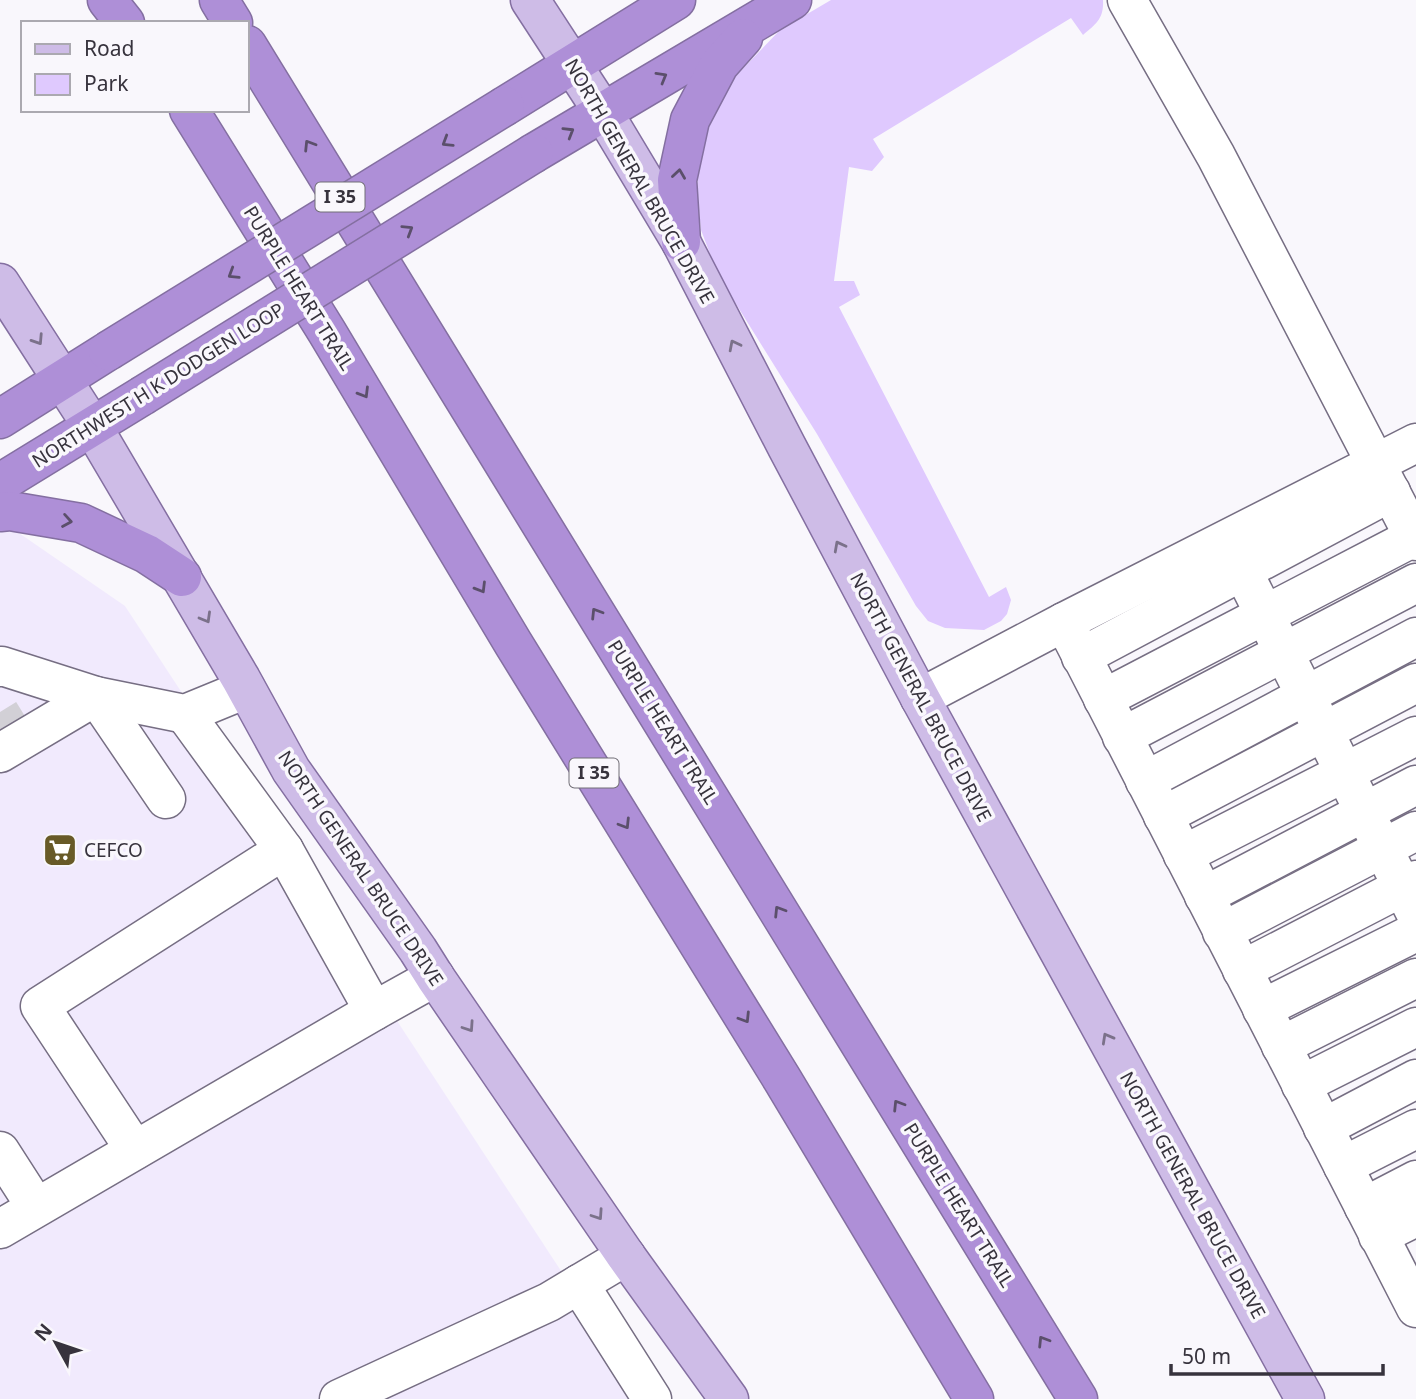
<svg xmlns="http://www.w3.org/2000/svg" width="1416" height="1399" font-family="'Noto Sans',sans-serif">
  <style>
    .built { fill: #f1eafd }
    .green { fill: #dfc9fe }
    .lines { fill: none; stroke-linecap: round; stroke-linejoin: round }
    .minor-tunnel { stroke: #d2d0d6; stroke-width: 38; stroke-dasharray: 38 19; stroke-linecap: butt }
    .minor-casing { stroke: #766e83; stroke-width: 41 }
    .major-casing { stroke: #846fa1; stroke-width: 41 }
    .highway-casing { stroke: #846fa1; stroke-width: 41 }
    .minor { stroke: #fff; stroke-width: 38 }
    .major { stroke: #cebce7; stroke-width: 38 }
    .highway { stroke: #ae8fd7; stroke-width: 38 }
    .highway-bridge-casing { stroke: #846fa1; stroke-width: 41; stroke-linecap: butt }
    .highway-bridge { stroke: #ae8fd7; stroke-width: 38 }
    .oneway { stroke: #5b4f6b }
    .oneway2 { stroke: #7b718a }
    .labels { text-anchor: middle; stroke-width: 7; stroke-linejoin: round; paint-order: stroke }
    .shield { fill: #f9f7fc; stroke: #716e76; stroke-width: 2 }
    .shield-label { font-size: 18px; font-weight: bold; fill: #37333d }
    .street-label { font-size: 19px; fill: #37333d; stroke: #f9f7fc }
    .poi-label { font-size: 19px; fill: #37333d; stroke: #f9f7fc; text-anchor: start }
  </style>
  <rect width="100%" height="100%" fill="#f9f7fc"/>
  <path class="built" d="M 0,520 L 125,606 L 645,1399 L 0,1399 Z"/>
  <path class="green" d="M 831,0 L 1103,0 C 1104,19 1096,24 1083,35 L 1071,18 L 873,139 L 884,157 L 872,171 L 849,167 L 834,281 L 854,281 L 860,295 L 839,307 L 989,597 L 1006,587 L 1011,600 L 1007,614 L 1001,621 L 984,630 L 945,628 L 928,621 L 916,606 L 817,434 L 718,275 L 701,230 L 697,192 L 699,155 L 706,132 L 729,83 L 780,30 Z"/>
  <g class="lines">
    <path class="minor-tunnel" d="M 0,712 L 13,733"/>
    <g class="minor-casing">
      <g id="minor">
        <path d="M 1127,0 L 1216,156 L 1416,541"/>
        <path d="M 1227,540 L 1416,914"/>
        <path d="M 1064,622 L 1416,1308"/>
        <path d="M 1081,657 L 1391,492"/>
        <path d="M 0,667 L 2,666 L 96,696 L 185,714 L 246,689"/>
        <path d="M 920,698 L 1064,622 L 1416,443"/>
        <path d="M 1103,699 L 1414,537"/>
        <path d="M 185,714 L 284,850 L 374,1011"/>
        <path d="M 1122,737 L 1416,583"/>
        <path d="M 0,753 L 96,696 L 166,799"/>
        <path d="M 1145,781 L 1416,637"/>
        <path d="M 1163,816 L 1416,683"/>
        <path d="M 1183,855 L 1416,736"/>
        <path d="M 1204,896 L 1416,785"/>
        <path d="M 1222,932 L 1416,831"/>
        <path d="M 1242,970 L 1416,880"/>
        <path d="M 1262,1009 L 1416,932"/>
        <path d="M 1281,1046 L 1416,978"/>
        <path d="M 1301,1085 L 1416,1027"/>
        <path d="M 1323,1128 L 1416,1079"/>
        <path d="M 135,1150 L 40,1006 L 284,850"/>
        <path d="M 0,1151 L 36,1207"/>
        <path d="M 1343,1166 L 1416,1129"/>
        <path d="M 1364,1207 L 1416,1180"/>
        <path d="M 0,1229 L 374,1011 L 435,977"/>
        <path d="M 1378,1236 L 1416,1217"/>
        <path d="M 579,1284 L 652,1399"/>
        <path d="M 339,1399 L 549,1302 L 626,1256"/>
      </g>
    </g>
    <g class="major-casing">
      <g id="major">
        <path d="M 530,0 L 603,112 L 681,242 L 787,447 L 920,698 L 1305,1399"/>
        <path d="M 0,283 L 92,426 L 241,679 L 291,770 L 418,950 L 435,977 L 626,1256 L 729,1399"/>
      </g>
    </g>
    <g class="highway-casing">
      <g id="highway">
        <path d="M 107,0 L 125,23"/>
        <path d="M 219,0 L 233,23"/>
        <path d="M 247,45 L 1078,1399"/>
        <path d="M 505,106 L 676,0"/>
        <path d="M 189,110 L 327,332 L 513,643 L 782,1079 L 974,1399"/>
        <path d="M 534,153 L 792,0"/>
        <path d="M 681,242 L 677,180 L 690,120 L 719,65 L 743,38"/>
        <path d="M 0,419 L 108,351"/>
        <path d="M 0,483 L 142,396"/>
        <path d="M 0,512 L 10,511 L 81,523 L 147,554 L 182,577"/>
      </g>
    </g>
    <use href="#minor" class="minor"/>
    <use href="#major" class="major"/>
    <use href="#highway" class="highway"/>
    <g class="highway-bridge-casing">
      <g id="highway-bridge">
        <path d="M 108,351 L 505,106"/>
        <path d="M 142,396 L 534,153"/>
      </g>
    </g>
    <use href="#highway-bridge" class="highway-bridge"/>
  </g>
  <defs><path id="oneway-chevron" d="M-2-3.5L2.5 0L-2 3.5" fill="none" stroke-width="1.6" stroke-linecap="round" stroke-linejoin="round" transform="scale(1.75)"/></defs>
  <g class="oneway">
    <use href="#oneway-chevron" transform="translate(662 77) rotate(-30)"/>
    <use href="#oneway-chevron" transform="translate(569 132) rotate(-31)"/>
    <use href="#oneway-chevron" transform="translate(447 142) rotate(148)"/>
    <use href="#oneway-chevron" transform="translate(309 145) rotate(-122)"/>
    <use href="#oneway-chevron" transform="translate(679 174) rotate(-82)"/>
    <use href="#oneway-chevron" transform="translate(408 230) rotate(-32)"/>
    <use href="#oneway-chevron" transform="translate(233 274) rotate(148)"/>
    <use href="#oneway-chevron" transform="translate(364 393) rotate(59)"/>
    <use href="#oneway-chevron" transform="translate(67 521) rotate(10)"/>
    <use href="#oneway-chevron" transform="translate(481 588) rotate(59)"/>
    <use href="#oneway-chevron" transform="translate(596 613) rotate(-122)"/>
    <use href="#oneway-chevron" transform="translate(625 824) rotate(58)"/>
    <use href="#oneway-chevron" transform="translate(779 911) rotate(-122)"/>
    <use href="#oneway-chevron" transform="translate(745 1018) rotate(58)"/>
    <use href="#oneway-chevron" transform="translate(898 1105) rotate(-122)"/>
    <use href="#oneway-chevron" transform="translate(1043 1341) rotate(-122)"/>
  </g>
  <g class="oneway2">
    <use href="#oneway-chevron" transform="translate(38 340) rotate(57)"/>
    <use href="#oneway-chevron" transform="translate(734 345) rotate(-117)"/>
    <use href="#oneway-chevron" transform="translate(839 546) rotate(-118)"/>
    <use href="#oneway-chevron" transform="translate(206 618) rotate(60)"/>
    <use href="#oneway-chevron" transform="translate(469 1027) rotate(56)"/>
    <use href="#oneway-chevron" transform="translate(1107 1038) rotate(-119)"/>
    <use href="#oneway-chevron" transform="translate(598 1215) rotate(56)"/>
  </g>
  <defs>
    <g id="supermarket-square" transform="scale(1.75)"><rect x="-9" y="-9" width="18" height="18" rx="4" fill="#685a27" stroke="#f9f7fc"/><path d="M-6-5.5h2.5l.6 2H6L4.5 2H-2.5L-4.4-4H-6ZM-1.5 3.2a1.3 1.3 0 1 0 .1 0ZM3 3.2a1.3 1.3 0 1 0 .1 0Z" fill="#fff"/></g>
  </defs>
  <g fill-rule="evenodd">
    <use href="#supermarket-square" x="60" y="850"/>
  </g>
  <g class="labels">
    <g class="shield">
      <rect x="315.5" y="182.5" width="49" height="29" rx="5"/>
      <rect x="569.5" y="758.5" width="49" height="29" rx="5"/>
    </g>
    <g class="shield-label">
      <text x="340" y="203">I 35</text>
      <text x="594" y="779">I 35</text>
    </g>
    <g class="street-label">
      <text transform="translate(640 181) rotate(60)" y="7">NORTH GENERAL BRUCE DRIVE</text>
      <text transform="translate(299 288) rotate(58)" y="7">PURPLE HEART TRAIL</text>
      <text transform="translate(158 385) rotate(-32)" y="7">NORTHWEST H K DODGEN LOOP</text>
      <text transform="translate(921 697) rotate(62)" y="7">NORTH GENERAL BRUCE DRIVE</text>
      <text transform="translate(663 722) rotate(58)" y="7">PURPLE HEART TRAIL</text>
      <text transform="translate(361 868) rotate(56)" y="7">NORTH GENERAL BRUCE DRIVE</text>
      <text transform="translate(1193 1195) rotate(61)" y="7">NORTH GENERAL BRUCE DRIVE</text>
      <text transform="translate(959 1205) rotate(58)" y="7">PURPLE HEART TRAIL</text>
    </g>
    <g class="poi-label">
      <text x="84" y="857">CEFCO</text>
    </g>
  </g>
  <rect x="21" y="21" width="228" height="91" fill="#f9f7fc" stroke="#aba9b0" stroke-width="2"/>
  <rect x="35" y="44" width="35" height="10" fill="#cebce7" stroke="#aba9b0" stroke-width="2"/>
  <text x="84" y="56" font-size="21" fill="#37333d">Road</text>
  <rect x="35" y="74" width="35" height="21" fill="#dfc9fe" stroke="#aba9b0" stroke-width="2"/>
  <text x="84" y="91" font-size="21" fill="#37333d">Park</text>
  <g transform="translate(56 1343) rotate(310)" stroke="#f9f7fc" stroke-width="5" paint-order="stroke">
  <path d="M0-5L12 26L0 18L-12 26Z" fill="#37333d"/>
  <text y="-10" font-size="19" font-weight="bold" text-anchor="middle" fill="#37333d">N</text>
  </g>
  <path d="M1171 1364v10h212v-10" fill="none" stroke="#37333d" stroke-width="3.5"/>
  <text x="1182" y="1364" font-size="21" fill="#37333d" stroke="#f9f7fc" stroke-width="5" paint-order="stroke">50 m</text>
</svg>
